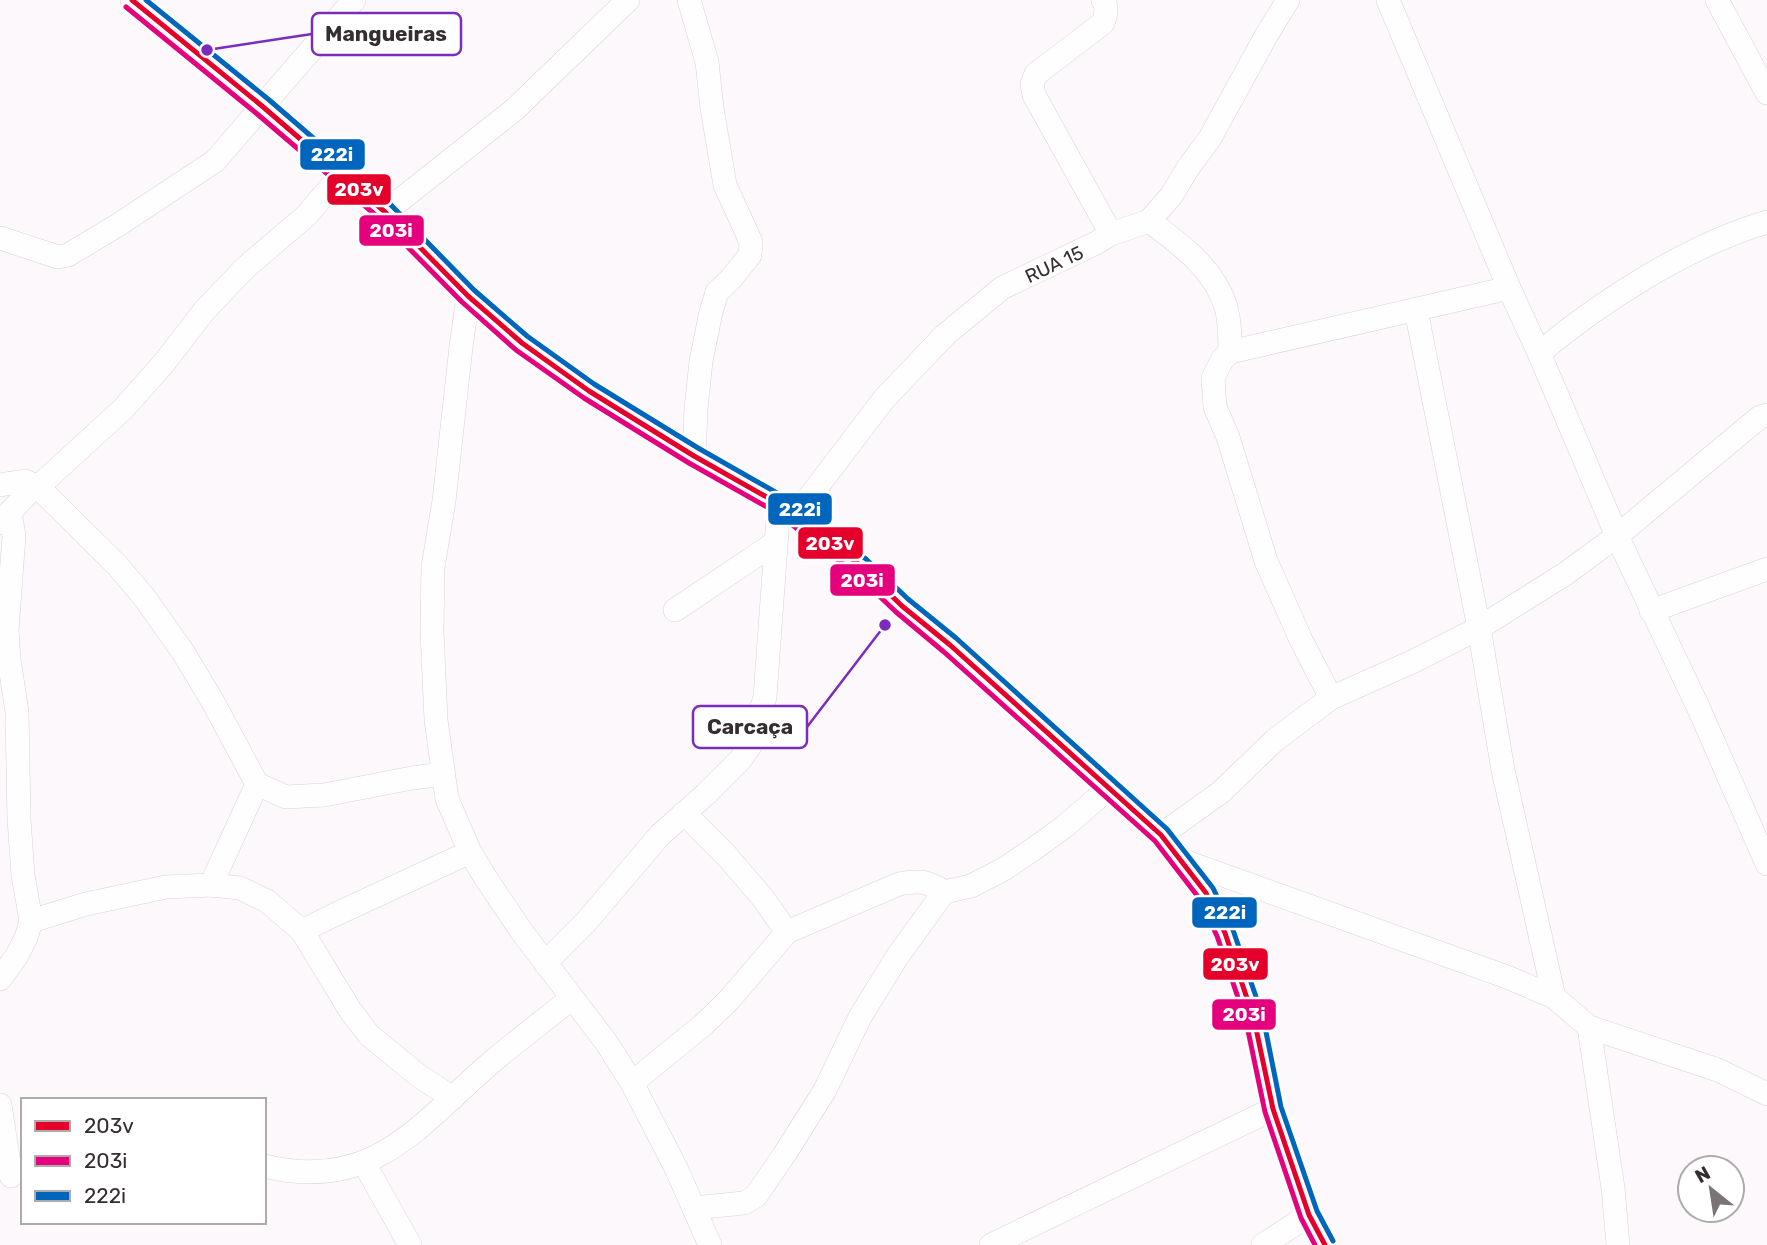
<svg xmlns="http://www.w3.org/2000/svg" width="1767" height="1245" font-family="Rubik,sans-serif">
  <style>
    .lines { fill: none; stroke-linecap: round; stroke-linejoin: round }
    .minor-casing { stroke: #d9d3d6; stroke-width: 24 }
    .minor { stroke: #fffefe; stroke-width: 23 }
    .bus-1-casing { stroke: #fff; stroke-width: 10 }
    .bus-2-casing { stroke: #fff; stroke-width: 10 }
    .bus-3-casing { stroke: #fff; stroke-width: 10 }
    .bus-1 { stroke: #e4002b; stroke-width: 5 }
    .bus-2 { stroke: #e5007d; stroke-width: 5 }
    .bus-3 { stroke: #0065bd; stroke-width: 5 }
    .labels { text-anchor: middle; stroke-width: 7; stroke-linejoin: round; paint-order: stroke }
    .street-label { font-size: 19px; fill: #342d31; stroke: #fff }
    .leader { fill: none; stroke: #7b2cbf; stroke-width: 2.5 }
    .callout-dot { fill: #7b2cbf; stroke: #fff; stroke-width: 2.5 }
    .callout { fill: #fff; stroke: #7b2cbf; stroke-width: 2.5 }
    .callout-label { font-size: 21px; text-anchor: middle; font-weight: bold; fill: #342d31 }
    .line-badge { stroke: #fff; stroke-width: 2.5 }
    .badge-label { font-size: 19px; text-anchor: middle; font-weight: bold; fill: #fff }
  </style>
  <rect width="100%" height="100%" fill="#fdf8fb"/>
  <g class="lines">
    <g class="minor-casing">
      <g id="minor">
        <path d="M 132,0 L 262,106 L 385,212 L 468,296 L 522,343 L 589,391 L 694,456 L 779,504 L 861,566 L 902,606 L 950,645 L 1161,835 L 1206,893 L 1225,933 L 1254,1019 L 1273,1109 L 1289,1158 L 1309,1215 L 1325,1245"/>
        <path d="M 689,0 L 707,62 L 712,108 L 725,185 L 751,242 L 750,255 L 729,281 L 717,292 L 711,312 L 701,361 L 696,409 L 694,456"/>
        <path d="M 1103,0 C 1108,7 1106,15 1103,23 L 1036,74 L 1032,84 L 1034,95 L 1111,234"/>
        <path d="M 1388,0 L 1509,288 L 1539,353 L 1617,536 L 1699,709 L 1767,864"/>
        <path d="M 1717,0 L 1767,93"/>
        <path d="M 385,212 L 514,110 L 628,0"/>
        <path d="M 1149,221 C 1180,244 1214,268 1226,307 C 1230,322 1230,337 1230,352"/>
        <path d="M 0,238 L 58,257 L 68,255 L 118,225 L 215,161 L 354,0"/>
        <path d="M 468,296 L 461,347 L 444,501 L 433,567 L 432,631 L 436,720 L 447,799 L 470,852 L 485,877 L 522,932 L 606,1042 L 632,1083 L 676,1168 L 710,1245"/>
        <path d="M 1416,310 L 1479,628 L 1503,770 L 1554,997"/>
        <path d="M 1539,353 C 1603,300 1687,246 1767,222"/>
        <path d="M 0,485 L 25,481 L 38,487 L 117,565 L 144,597 L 183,652 L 213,702 L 257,784 L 286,797 L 324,795 L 412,778 L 443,774"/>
        <path d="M 795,516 L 884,399 L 945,335 L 1002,288 L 1096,243 L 1111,234 L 1149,221 L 1171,196 L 1188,168 L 1210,138 L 1266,36 L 1288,0"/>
        <path d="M 0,523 L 28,493 L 38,487 L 123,409 L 164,363 L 204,311 L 245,268 L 307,215 L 341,175"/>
        <path d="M 675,610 L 775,543"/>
        <path d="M 1651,611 L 1767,569"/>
        <path d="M 1331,698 L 1301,640 L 1266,561 L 1228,437 L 1215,407 L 1213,378 L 1222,360 L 1230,352 L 1509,288"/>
        <path d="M 684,813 L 726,855 L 762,897 L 787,932"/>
        <path d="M 1161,835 L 1221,792 L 1275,740 L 1331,698 L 1414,661 L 1479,628 L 1565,574 L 1617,536 L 1731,441 L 1760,417 L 1767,415"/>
        <path d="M 1181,860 L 1507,977 L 1554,997 L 1589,1027 L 1718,1070 L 1767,1094"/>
        <path d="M 211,885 L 257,784"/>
        <path d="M 31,921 L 86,904 L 166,887 L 211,885 L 240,888 L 267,901 L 302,931 L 350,1010 L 369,1035 L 419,1076 L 453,1098"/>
        <path d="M 302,931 L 332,916 L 470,852"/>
        <path d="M 545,963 L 586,922 L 660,835 L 706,794 L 740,760 L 750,746 L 765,697 L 779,504"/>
        <path d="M 0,979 L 16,957 L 26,938 L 31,921 L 23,875 L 19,819 L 17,712 L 9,659 L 7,630 L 14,536 L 10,512"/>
        <path d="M 1589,1027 L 1613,1188 L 1618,1245"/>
        <path d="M 632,1083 L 703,1025 L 729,1000 L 787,932 L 899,884 C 919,880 928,881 944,892"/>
        <path d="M 0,1105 L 11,1176"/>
        <path d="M 364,1163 L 410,1245"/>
        <path d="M 264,1166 C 375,1193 419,1124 493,1061 C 519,1039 546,1019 572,998"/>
        <path d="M 694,1208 L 744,1203 L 756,1196 L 786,1152 L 825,1090 L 860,1017 L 897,957 L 944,892 L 971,886 L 1004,869 L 1035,848 L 1064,827 L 1108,789"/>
        <path d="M 991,1245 L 1273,1109"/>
        <path d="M 1263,1245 L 1309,1215"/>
      </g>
    </g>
    <use href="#minor" class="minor"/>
    <g class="bus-1-casing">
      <path id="bus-1" d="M 132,0 L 262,106 L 385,212 L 468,296 L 522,343 L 589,391 L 694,456 L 779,504 L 861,566 L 902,606 L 950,645 L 1161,835 L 1206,893 L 1225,933 L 1254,1019 L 1273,1109 L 1309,1215 L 1325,1245"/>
    </g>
    <g class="bus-2-casing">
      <path id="bus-2" d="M 126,7 L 256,113 L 379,218 L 462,302 L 516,350 L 584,398 L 689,463 L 774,511 L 855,573 L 896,612 L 944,652 L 1155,841 L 1199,898 L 1217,936 L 1246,1021 L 1265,1112 L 1301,1218 L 1315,1245"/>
    </g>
    <g class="bus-3-casing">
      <path id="bus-3" d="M 146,0 L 268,99 L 391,205 L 474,290 L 527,336 L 594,384 L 698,448 L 784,497 L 866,559 L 908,599 L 956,638 L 1167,829 L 1213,888 L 1233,930 L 1263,1017 L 1281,1107 L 1317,1211 L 1333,1241"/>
    </g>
    <use href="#bus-1" class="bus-1"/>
    <use href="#bus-2" class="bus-2"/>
    <use href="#bus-3" class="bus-3"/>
  </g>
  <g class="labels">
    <g class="street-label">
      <text transform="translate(1054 264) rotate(-25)" y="7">RUA 15</text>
    </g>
  </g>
  <path class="leader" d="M207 50L312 34M885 625L807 727"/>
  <g class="callout-dot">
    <circle cx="207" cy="50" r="7"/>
    <circle cx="885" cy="625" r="7"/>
  </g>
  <g class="callout">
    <rect x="312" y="13" width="149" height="42" rx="7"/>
    <rect x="693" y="706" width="114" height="42" rx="7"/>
  </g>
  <g class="callout-label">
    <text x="386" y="41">Mangueiras</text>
    <text x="750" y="734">Carcaça</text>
  </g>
  <g class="line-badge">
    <rect x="299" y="138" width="67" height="33" rx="7" fill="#0065bd"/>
    <rect x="326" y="173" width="66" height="33" rx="7" fill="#e4002b"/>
    <rect x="358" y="214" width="67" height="33" rx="7" fill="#e5007d"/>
    <rect x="767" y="492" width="66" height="34" rx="7" fill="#0065bd"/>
    <rect x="797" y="526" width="67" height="34" rx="7" fill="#e4002b"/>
    <rect x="829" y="563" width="67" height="34" rx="7" fill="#e5007d"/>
    <rect x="1191" y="896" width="67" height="33" rx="7" fill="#0065bd"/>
    <rect x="1202" y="947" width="67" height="34" rx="7" fill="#e4002b"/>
    <rect x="1211" y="998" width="66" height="33" rx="7" fill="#e5007d"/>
  </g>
  <g class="badge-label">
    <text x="332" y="161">222i</text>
    <text x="359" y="196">203v</text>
    <text x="391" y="237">203i</text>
    <text x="800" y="516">222i</text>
    <text x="830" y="550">203v</text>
    <text x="862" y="587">203i</text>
    <text x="1225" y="919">222i</text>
    <text x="1235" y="971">203v</text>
    <text x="1244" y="1021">203i</text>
  </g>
  <rect x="21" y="1098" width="245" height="126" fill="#ffffff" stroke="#aeabad" stroke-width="2"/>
  <rect x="35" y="1121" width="35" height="10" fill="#e4002b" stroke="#aeabad" stroke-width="2"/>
  <text x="84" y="1133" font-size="21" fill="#342d31">203v</text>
  <rect x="35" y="1156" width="35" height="10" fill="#e5007d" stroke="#aeabad" stroke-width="2"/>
  <text x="84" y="1168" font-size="21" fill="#342d31">203i</text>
  <rect x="35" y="1191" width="35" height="10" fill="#0065bd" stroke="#aeabad" stroke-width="2"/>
  <text x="84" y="1203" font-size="21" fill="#342d31">222i</text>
  <g transform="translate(1711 1189) rotate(330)"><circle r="33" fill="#ffffff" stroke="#aeabad" stroke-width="2"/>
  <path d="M0-5L12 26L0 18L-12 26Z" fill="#7a7478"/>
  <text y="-10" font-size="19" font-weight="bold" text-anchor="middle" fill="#342d31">N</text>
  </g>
</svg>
